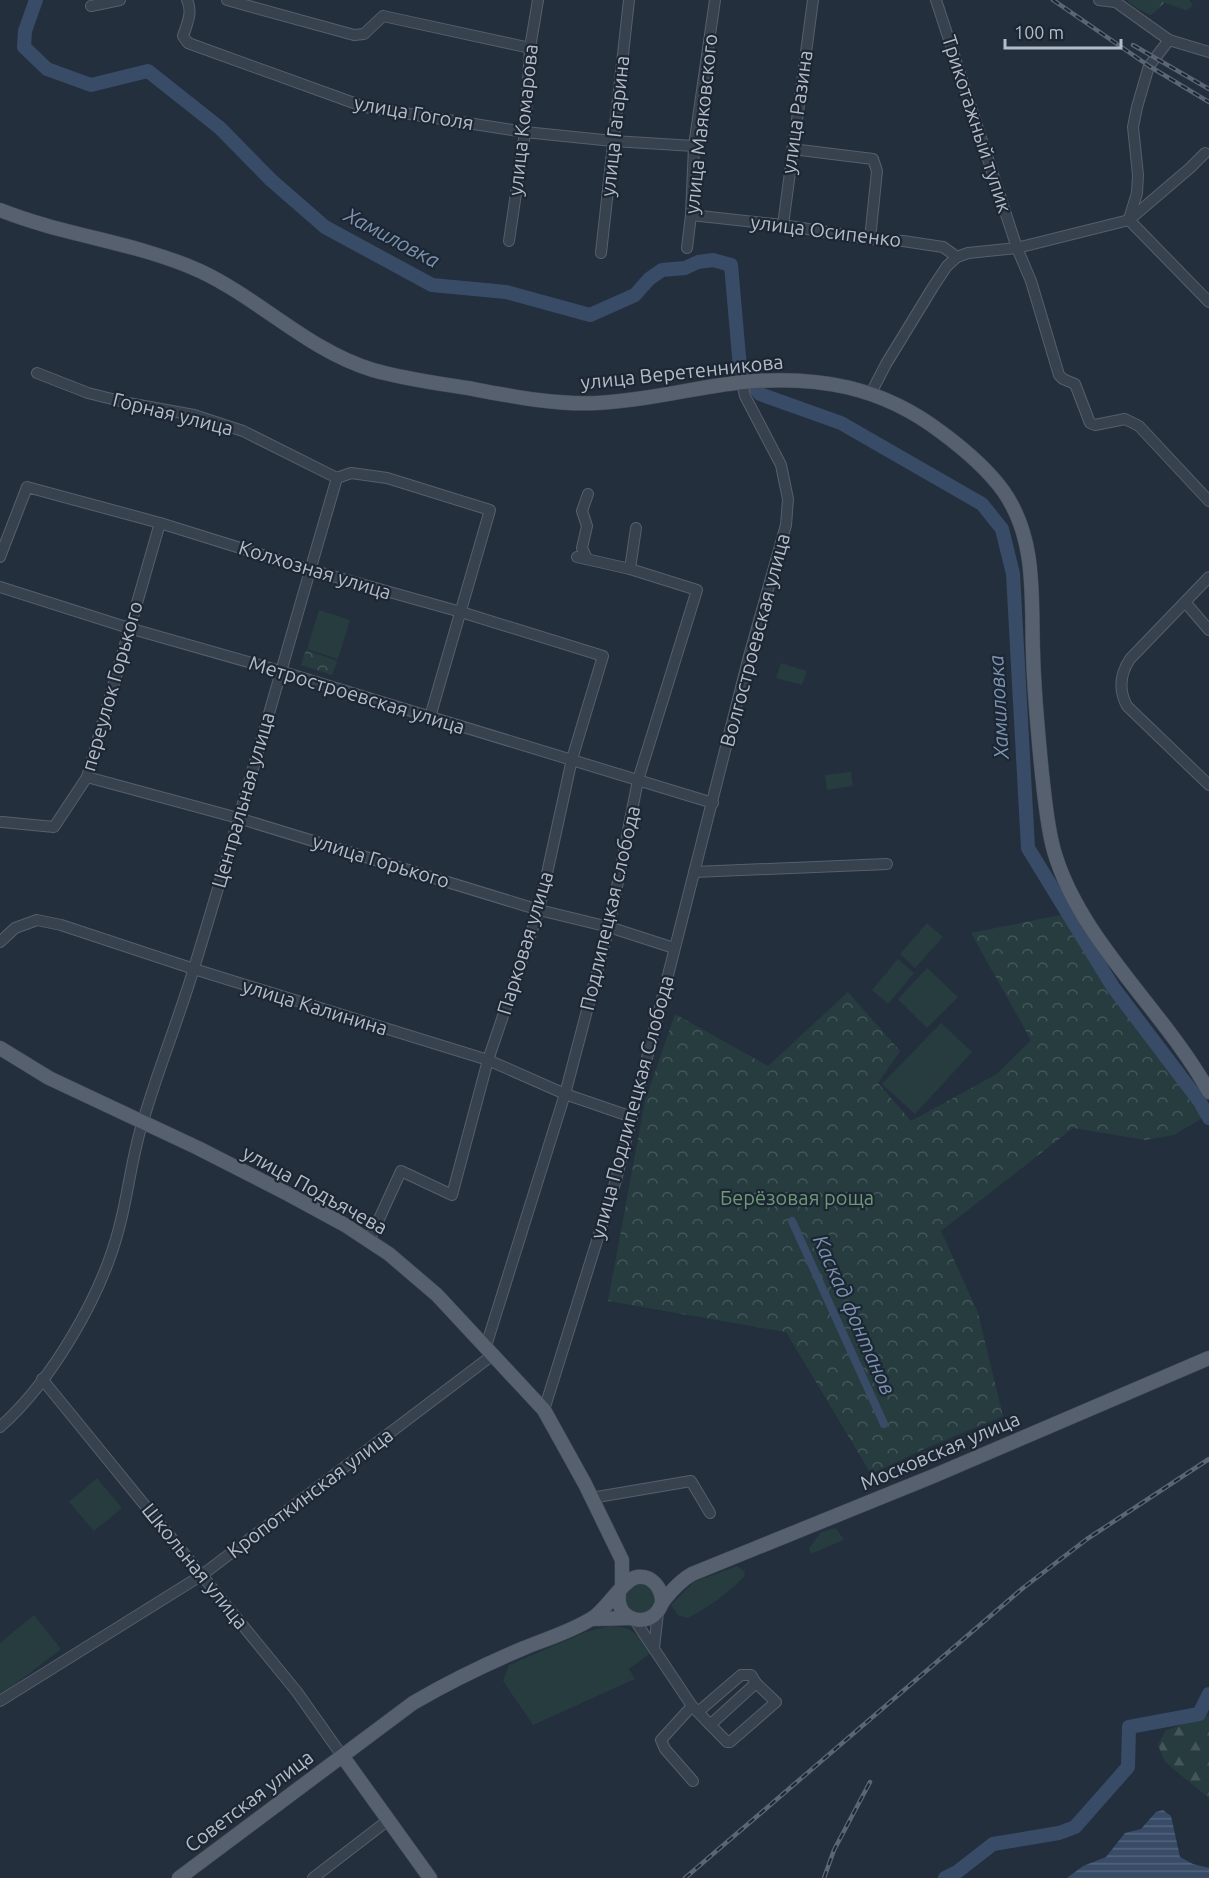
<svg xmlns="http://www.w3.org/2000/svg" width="1209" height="1878" font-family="Ubuntu,sans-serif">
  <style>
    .grass { fill: #263c3f }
    .forest { fill: url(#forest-firs) }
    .park { fill: url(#park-crowns) }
    .water { fill: url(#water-rules) }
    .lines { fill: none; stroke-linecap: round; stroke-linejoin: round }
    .canal { stroke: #394c67; stroke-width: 8 }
    .river { stroke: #394c67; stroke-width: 14 }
    .minor-casing { stroke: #565f6c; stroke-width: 12 }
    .major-casing { stroke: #414a57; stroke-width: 15 }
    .minor { stroke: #38414e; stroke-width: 10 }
    .major { stroke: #56606e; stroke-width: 14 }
    .rail-casing { stroke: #5a6575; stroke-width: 4.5 }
    .rail { stroke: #1d2633; stroke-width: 2; stroke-dasharray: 7; stroke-linecap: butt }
    .labels { text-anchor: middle; stroke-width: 4.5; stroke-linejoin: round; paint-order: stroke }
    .street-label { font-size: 20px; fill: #b4bcc9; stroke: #1d2633 }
    .park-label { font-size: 20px; fill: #6b9a76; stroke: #1d2633 }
    .water-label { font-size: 21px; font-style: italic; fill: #7c92b1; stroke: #1d2633 }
  </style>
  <defs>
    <pattern id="forest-firs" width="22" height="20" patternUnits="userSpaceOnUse" patternTransform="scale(1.5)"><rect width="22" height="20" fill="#263c3f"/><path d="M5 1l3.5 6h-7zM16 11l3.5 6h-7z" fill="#435659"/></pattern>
    <pattern id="park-crowns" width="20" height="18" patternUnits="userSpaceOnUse" patternTransform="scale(1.5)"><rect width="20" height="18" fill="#263c3f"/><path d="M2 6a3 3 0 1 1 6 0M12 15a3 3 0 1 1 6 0" fill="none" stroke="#435659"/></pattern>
    <pattern id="water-rules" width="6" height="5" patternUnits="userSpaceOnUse" patternTransform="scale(1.5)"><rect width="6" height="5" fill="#394c67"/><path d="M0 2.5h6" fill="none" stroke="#53647b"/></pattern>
  </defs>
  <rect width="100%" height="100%" fill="#242f3e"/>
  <g class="grass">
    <path d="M 319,610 L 350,620 L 338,659 L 307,649 Z"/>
    <path d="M 781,663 L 807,671 L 802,685 L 776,678 Z"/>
    <path d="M 851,772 L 853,786 L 827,790 L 825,775 Z"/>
    <path d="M 927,923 L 943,937 L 915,968 L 900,954 Z"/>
    <path d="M 898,959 L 914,973 L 888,1004 L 872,990 Z"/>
    <path d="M 927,968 L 958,997 L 927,1028 L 898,999 Z"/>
    <path d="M 941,1023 L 972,1052 L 915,1114 L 882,1084 Z"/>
    <path d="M 97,1478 L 122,1508 L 94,1531 L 69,1502 Z"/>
    <path d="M 836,1528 L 844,1540 L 811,1554 L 809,1548 L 821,1532 Z"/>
    <path d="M 737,1566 L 745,1572 L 744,1577 C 726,1594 709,1608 687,1618 L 678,1615 L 671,1605 L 694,1582 Z"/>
    <path d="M 640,1579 L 659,1596 L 650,1615 L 629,1614 L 621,1595 Z"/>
    <path d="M 34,1615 L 61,1649 L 0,1696 L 0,1643 Z"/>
    <path d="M 609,1626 C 631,1626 639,1634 651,1653 L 629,1669 L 635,1679 L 533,1725 L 503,1681 L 509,1665 L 586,1632 Z"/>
  </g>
  <g class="forest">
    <path d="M 1127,0 L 1189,0 L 1193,5 L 1189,9 L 1185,10 L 1165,3 C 1159,6 1156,13 1150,15 L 1135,7 Z"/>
    <path d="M 1209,1715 L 1209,1798 L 1165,1762 L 1158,1745 L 1166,1730 Z"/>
  </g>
  <g class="park">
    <path d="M 306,650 L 337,661 L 332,675 L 301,665 Z"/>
    <path d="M 1065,914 L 1138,1026 L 1202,1118 L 1174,1135 L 1145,1140 L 1073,1128 L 941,1231 L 978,1313 L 1003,1416 L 924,1449 L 871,1474 L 786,1332 L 608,1301 L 645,1101 L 675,1014 L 768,1066 L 848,992 L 900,1051 L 878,1083 L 911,1121 L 997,1074 L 1031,1040 L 971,933 Z"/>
  </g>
  <path class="water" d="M 1163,1810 L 1171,1816 L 1180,1857 L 1193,1864 L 1209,1868 L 1209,1878 L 1067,1878 L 1083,1866 L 1106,1857 L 1125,1833 L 1141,1829 L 1156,1812 Z"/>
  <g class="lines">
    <path class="canal" d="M 792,1221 L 884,1424"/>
    <g class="river">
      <path d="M 36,0 L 25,31 L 24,47 L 47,69 L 91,85 L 148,71 L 220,128 L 271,180 L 325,227 L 432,285 L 506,292 L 590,315 L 635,295 L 649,279 L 662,270 L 685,268 L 698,262 L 713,260 L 731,265 L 740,368 L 745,375"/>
      <path d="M 755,388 L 760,394 L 841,423 L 982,504 L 1002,529 L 1013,574 L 1028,848 L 1113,987 L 1200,1102 L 1209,1118"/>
      <path d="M 945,1878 L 957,1872 L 993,1844 L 1059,1833 L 1075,1827 L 1128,1767 L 1129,1727 L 1199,1714 L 1209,1694"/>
    </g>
    <g class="minor-casing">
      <g id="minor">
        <path d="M 187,0 C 193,12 187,24 183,36 L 188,43 L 365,107 L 525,132 L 613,141 L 694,146"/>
        <path d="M 227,0 L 354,35 L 364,34 L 383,16 L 530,48"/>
        <path d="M 936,0 L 1017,248 L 1031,281 L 1059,375 L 1063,379 L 1075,384 L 1090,423 L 1095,425 L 1125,419 L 1139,426 L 1209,501"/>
        <path d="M 1099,0 L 1115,2"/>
        <path d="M 1113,0 L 1169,40 L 1209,52"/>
        <path d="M 91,6 L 120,0"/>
        <path d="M 792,149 L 873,159 L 877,171 L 870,239"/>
        <path d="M 691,215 L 783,225 L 870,239 L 903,241 L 943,247 L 957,257"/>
        <path d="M 1129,219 L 1137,193 L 1138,175 L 1133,127 L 1137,107 L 1149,66 L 1169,40"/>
        <path d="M 1129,220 L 1209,302"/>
        <path d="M 783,225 L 813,0"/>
        <path d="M 509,241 L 525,132 L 530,48 L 538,0"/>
        <path d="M 687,248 L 691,215 L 694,146 L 715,0"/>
        <path d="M 601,253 L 629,0"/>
        <path d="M 37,373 L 88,393 L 128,403 L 194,415 L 243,431 L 337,478"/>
        <path d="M 871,393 L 886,364 L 933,287 L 947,266 L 957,257 L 968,253 L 1017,248 L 1129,220 L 1190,168 L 1205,153"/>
        <path d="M 337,478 L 351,473 L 387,478 L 490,510 L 430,717"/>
        <path d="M 0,557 L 27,487 L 160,523 L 311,570 L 461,612 L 603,656 L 572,759 L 539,910 L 488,1060 L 452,1195 L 401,1171 L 369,1241"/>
        <path d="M 587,559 L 582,548 L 587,526 L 582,511 L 588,494"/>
        <path d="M 630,569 L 636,528"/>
        <path d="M 1209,577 L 1130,659 C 1120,674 1118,689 1127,706 L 1209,785"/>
        <path d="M 0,587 L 129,628 L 280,671 L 713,803"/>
        <path d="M 1185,602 L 1209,630"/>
        <path d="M 87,777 L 238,818 L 539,910 L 609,927 L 674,948"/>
        <path d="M 2,822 L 54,827 L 87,777 L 160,523"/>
        <path d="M 694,872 L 887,864"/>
        <path d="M 0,942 L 15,928 L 37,920 L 61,925 L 194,969 L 488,1060 L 565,1094 L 632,1117"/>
        <path d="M 486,1346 L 565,1094 L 609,927 L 638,780 L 697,590 L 630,569 L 577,557"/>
        <path d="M 42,1379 L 297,1692 L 343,1757"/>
        <path d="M 544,1410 L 616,1180 L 748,660 L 786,525 L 788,499 L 781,465 L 745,396 L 742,382"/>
        <path d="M 0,1427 C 52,1381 102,1295 119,1228 C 129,1191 132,1153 144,1118 C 159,1067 179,1018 194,968 C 244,805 289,641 337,478"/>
        <path d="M 591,1498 L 691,1481 L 710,1513"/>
        <path d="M 634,1619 L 692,1706 L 727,1742 L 730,1742 L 776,1702 L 756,1683 L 710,1725"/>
        <path d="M 654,1648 L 658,1612"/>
        <path d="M 0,1701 L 202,1575 L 494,1354"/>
        <path d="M 692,1706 L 661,1740 L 665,1749 L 693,1781"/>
        <path d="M 698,1712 L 741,1675 L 751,1675 L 756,1683"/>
        <path d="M 313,1878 L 387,1821"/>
      </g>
    </g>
    <g class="major-casing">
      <g id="major">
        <path d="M 0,210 C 65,236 136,242 200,271 C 260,299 309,351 373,370 C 404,379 436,383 468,388 C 510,396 554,405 597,403 C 647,401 695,387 744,382 C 818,375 882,387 941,432 C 964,449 987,468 1004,492 C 1037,540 1031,597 1033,652 C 1034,693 1038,734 1042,774 C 1045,800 1047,826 1054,851 C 1080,941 1165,1011 1209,1092"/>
        <path d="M 0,1048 L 49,1078 L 198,1148 L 286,1193 L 345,1225 L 389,1254 L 437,1295 L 544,1410 L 585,1484 L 622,1560 L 622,1586"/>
        <path d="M 619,1593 C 618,1602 619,1609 626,1615 C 635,1622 649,1622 657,1612 C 660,1609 661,1604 664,1600 C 672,1590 681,1580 692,1574 L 931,1477 L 1209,1358"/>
        <path d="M 593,1619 L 630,1618"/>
        <path d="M 343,1757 L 430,1878"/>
        <path d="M 179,1878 L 413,1703 C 449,1682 486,1664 524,1648 C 546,1639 570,1632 591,1619 C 606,1611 623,1579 637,1577 C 652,1575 662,1588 662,1602"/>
      </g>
    </g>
    <use href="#minor" class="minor"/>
    <use href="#major" class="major"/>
    <g class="rail-casing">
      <g id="rail">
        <path d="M 1053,0 L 1149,66 L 1209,102"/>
        <path d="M 1133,45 L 1209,89"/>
        <path d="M 685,1878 L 1023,1588 L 1087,1539 L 1209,1459"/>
        <path d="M 824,1878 L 834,1850 L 870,1782"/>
      </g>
    </g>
    <use href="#rail" class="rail"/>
  </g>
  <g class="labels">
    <g class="street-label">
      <text transform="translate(797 112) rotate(-82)" y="7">улица Разина</text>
      <text transform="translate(414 113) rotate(10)" y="7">улица Гоголя</text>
      <text transform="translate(523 120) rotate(-84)" y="7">улица Комарова</text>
      <text transform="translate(701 124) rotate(-84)" y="7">улица Маяковского</text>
      <text transform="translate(977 124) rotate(72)" y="7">Трикотажный тупик</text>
      <text transform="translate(615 126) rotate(-84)" y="7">улица Гагарина</text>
      <text transform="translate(826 231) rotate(7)" y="7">улица Осипенко</text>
      <text transform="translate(682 372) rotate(-6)" y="7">улица Веретенникова</text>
      <text transform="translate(173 414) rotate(14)" y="7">Горная улица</text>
      <text transform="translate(315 570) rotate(17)" y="7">Колхозная улица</text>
      <text transform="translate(755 640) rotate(-75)" y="7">Волгостроевская улица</text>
      <text transform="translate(112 686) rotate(-74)" y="7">переулок Горького</text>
      <text transform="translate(357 695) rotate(17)" y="7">Метростроевская улица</text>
      <text transform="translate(243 800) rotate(-74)" y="7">Центральная улица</text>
      <text transform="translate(381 861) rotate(17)" y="7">улица Горького</text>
      <text transform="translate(610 908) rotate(-77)" y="7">Подлипецкая слобода</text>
      <text transform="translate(525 943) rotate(-73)" y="7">Парковая улица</text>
      <text transform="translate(315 1007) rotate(17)" y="7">улица Калинина</text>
      <text transform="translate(632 1107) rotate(-75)" y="7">улица Подлипецкая Слобода</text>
      <text transform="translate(315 1190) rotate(29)" y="7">улица Подъячева</text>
      <text transform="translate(940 1451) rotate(-23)" y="7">Московская улица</text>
      <text transform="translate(310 1493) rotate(-37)" y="7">Кропоткинская улица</text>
      <text transform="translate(195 1566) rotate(51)" y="7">Школьная улица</text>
      <text transform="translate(249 1801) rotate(-37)" y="7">Советская улица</text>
    </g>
    <g class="park-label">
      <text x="797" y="1205">Берёзовая роща</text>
    </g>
    <g class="water-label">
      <text transform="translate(392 238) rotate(28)" y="7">Хамиловка</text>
      <text transform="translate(999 707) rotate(-93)" y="7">Хамиловка</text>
      <text transform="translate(854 1315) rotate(66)" y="7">Каскад фонтанов</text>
    </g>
  </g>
  <path d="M1005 39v9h116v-9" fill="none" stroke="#b4bcc9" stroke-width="3"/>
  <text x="1014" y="39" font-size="18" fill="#b4bcc9" stroke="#1d2633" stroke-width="4.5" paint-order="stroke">100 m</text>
</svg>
